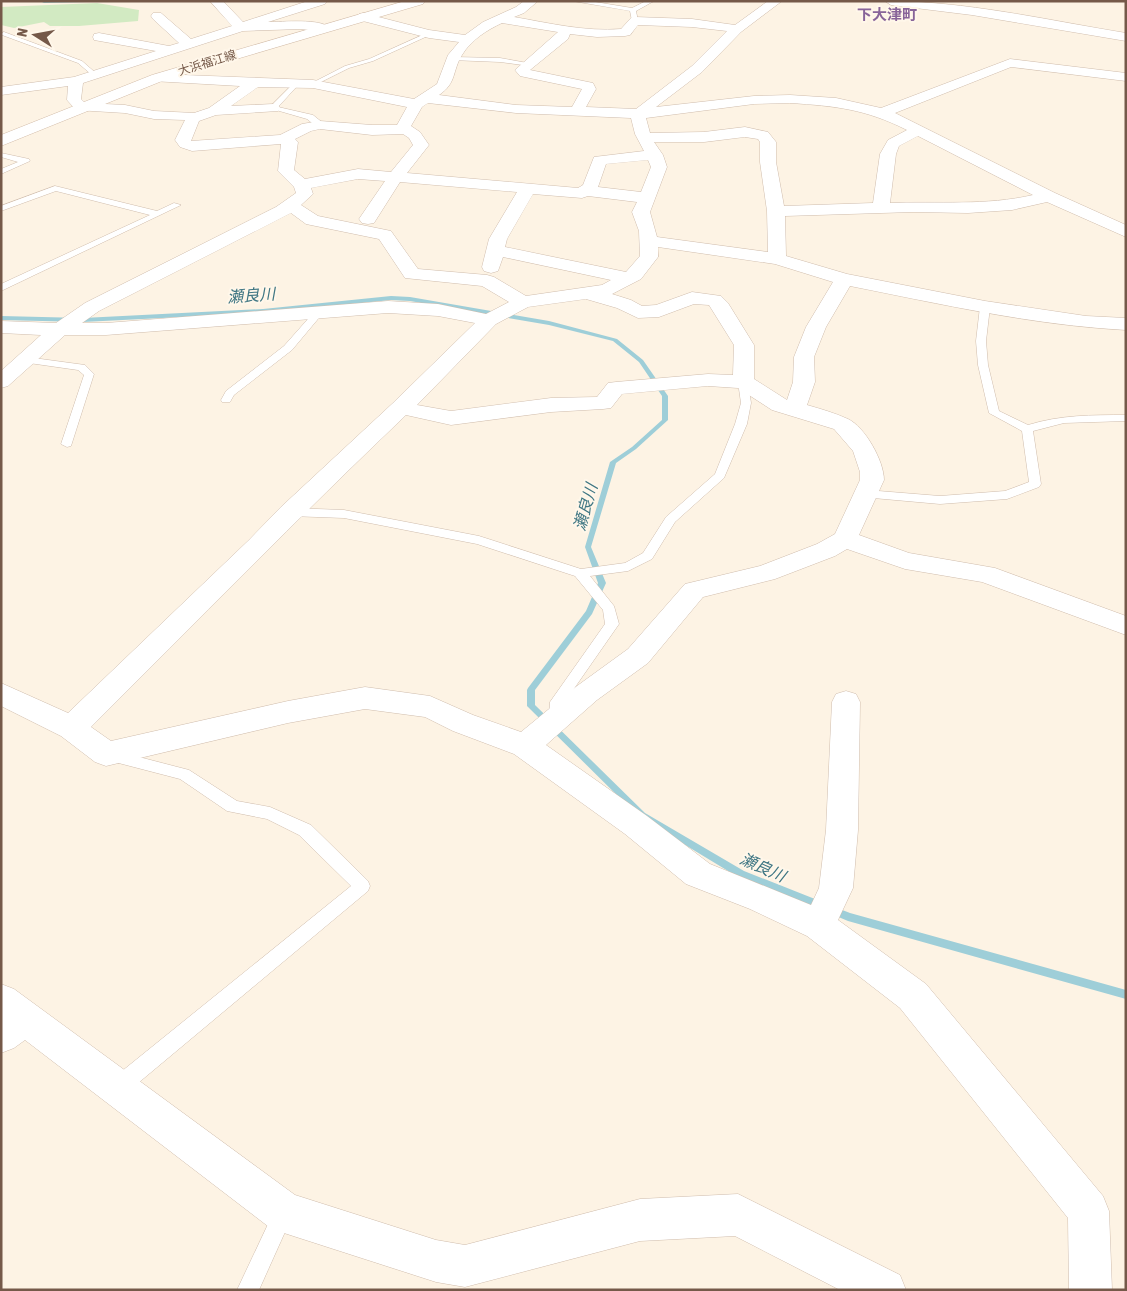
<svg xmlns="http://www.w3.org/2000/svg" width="1127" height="1291" font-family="'Asap Condensed','Noto Sans JP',sans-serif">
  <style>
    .green { fill: #d2eac2 }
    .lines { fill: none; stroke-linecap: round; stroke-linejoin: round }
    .stream { fill: #9eced8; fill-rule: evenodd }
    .lane-casing { stroke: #d0bdad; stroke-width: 1 }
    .street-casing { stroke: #d0bdad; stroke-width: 1 }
    .secondary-casing { stroke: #d3bdaa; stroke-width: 1 }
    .lane { fill: #fff; fill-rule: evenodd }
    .street { fill: #fff; fill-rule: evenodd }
    .secondary { fill: #fff; fill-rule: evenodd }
    .labels { text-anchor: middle; stroke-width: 4; stroke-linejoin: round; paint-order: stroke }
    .far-street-label { font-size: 12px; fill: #755949; stroke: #fff7ea }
    .far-quarter-label { font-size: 15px; font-weight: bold; fill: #886499; stroke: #fff7ea }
    .water-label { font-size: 16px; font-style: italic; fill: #3f7683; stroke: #fff7ea }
  </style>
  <rect width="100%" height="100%" fill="#fdf3e4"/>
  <path class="green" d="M 97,3 L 139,10 L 138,21 L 79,26 L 50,26 L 44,22 L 14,28 L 1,25 L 1,7 Z"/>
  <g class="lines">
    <g class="stream">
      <path d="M 43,1 L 130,1 L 44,3 L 42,2 Z"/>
      <path d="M 391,296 L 410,297 L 549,321 L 617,339 L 643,360 L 668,396 L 668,420 L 636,449 L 616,463 L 591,547 L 606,583 L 592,614 L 535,690 L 535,705 L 645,813 L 744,871 L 825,903 L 827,906 L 825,909 L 822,910 L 819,909 L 738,877 L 639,817 L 527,706 L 527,690 L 528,688 L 586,611 L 598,583 L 585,547 L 610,462 L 632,447 L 662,420 L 662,396 L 639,362 L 613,341 L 549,325 L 410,301 L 391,300 L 263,313 L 83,322 L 1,320 L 1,316 L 83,318 L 263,309 Z"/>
      <path d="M 832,906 L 850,913 L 1126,990 L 1126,999 L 848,921 L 829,913 L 827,910 L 829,907 Z"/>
    </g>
    <g class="lane-casing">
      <g id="lane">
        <path d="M 573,1 L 589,1 L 632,8 L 646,1 L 654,1 L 636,11 L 638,21 L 635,23 L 632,21 L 630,11 Z"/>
        <path d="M 4,32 L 82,61 L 97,74 L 92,75 L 78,63 L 2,35 L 2,33 Z"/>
        <path d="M 427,33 L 432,34 L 373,61 L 349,68 L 315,85 L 310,84 L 345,66 L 369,59 Z"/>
        <path d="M 453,57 L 500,58 L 533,64 L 530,66 L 500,62 L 451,60 L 451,58 Z"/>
        <path d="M 295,82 L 300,83 L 278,107 L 313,115 L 323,123 L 323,127 L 317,127 L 307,119 L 269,108 Z"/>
        <path d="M 1,153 L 29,159 L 30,161 L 1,174 L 1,169 L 18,162 L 1,157 Z"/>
        <path d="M 55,186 L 157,211 L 174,203 L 181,205 L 1,291 L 1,284 L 150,215 L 56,191 L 1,211 L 1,206 Z"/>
        <path d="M 985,304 L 990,307 L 986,341 L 988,365 L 999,411 L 1028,425 C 1060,415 1092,415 1126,415 L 1126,421 L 1064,423 L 1033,431 L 1041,484 L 1039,487 L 1007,499 L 940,504 L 862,497 L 860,494 L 862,491 L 866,490 L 940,496 L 1005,491 L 1029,482 L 1022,431 L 989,413 L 978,365 L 976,341 L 980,307 Z"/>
        <path d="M 318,310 L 323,313 L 292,350 L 234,395 L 230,402 L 222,402 L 221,400 L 226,391 L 284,346 L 315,311 Z"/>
        <path d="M 26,357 L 85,365 L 94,374 L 71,446 L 67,447 L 61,444 L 84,375 L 78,370 L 22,362 L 21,360 Z"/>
        <path d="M 743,379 L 748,382 L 751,403 L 747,424 L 724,478 L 675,522 L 652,559 L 628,571 L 590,576 L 614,606 L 619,624 L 564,703 L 563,719 L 561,723 L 556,725 L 551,723 L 549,719 L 550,702 L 605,624 L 603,610 L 575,576 L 477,544 L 344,518 L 290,516 L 284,512 L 290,508 L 344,510 L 479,536 L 581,569 L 625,563 L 643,553 L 666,517 L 715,474 L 735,424 L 741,403 L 738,382 Z"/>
        <path d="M 112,750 L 189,770 L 237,801 L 270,807 L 311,825 L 368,881 L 370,886 L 368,891 L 125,1094 L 118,1096 L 111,1094 L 108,1087 L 111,1080 L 351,886 L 299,835 L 267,819 L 227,811 L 180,779 L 107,760 L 104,756 L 107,752 Z"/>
        <path d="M 284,1202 L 291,1205 L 294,1212 L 259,1290 L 237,1290 L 277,1205 Z"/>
      </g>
    </g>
    <g class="street-casing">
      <g id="street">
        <path d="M 210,1 L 223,1 L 243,22 L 308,1 L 327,1 L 325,4 L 268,22 C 282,22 321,18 330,28 L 324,32 L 301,29 L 243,31 L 83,83 L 81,99 L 85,103 L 125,105 L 154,111 L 194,113 L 209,108 L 240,86 L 152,81 L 150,78 L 157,74 L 313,80 L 414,99 L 437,84 L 448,55 L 459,42 L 429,38 L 359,20 L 357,17 L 359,14 L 363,13 L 429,30 L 465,35 L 483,22 L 516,7 L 524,1 L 538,1 L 524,13 L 514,17 C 549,23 585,32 621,29 L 631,18 L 635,17 L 692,19 L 735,25 L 768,1 L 782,1 L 741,32 L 702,72 L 656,107 L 754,96 L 790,95 L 836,98 L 881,108 L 1010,59 L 1126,73 L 1126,81 L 1011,67 L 895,113 L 1055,193 L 1126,225 L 1126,237 L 1047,202 L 1012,210 L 968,213 L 913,212 L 785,216 L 786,256 L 847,274 L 985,301 L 1086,316 L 1126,318 L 1126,330 C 1032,325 941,304 850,286 L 826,327 L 814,357 L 815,382 L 807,405 C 821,409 835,413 848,419 C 865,427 884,461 884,480 L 859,535 L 909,553 L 995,568 L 1126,616 L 1126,635 L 982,582 L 905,569 L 847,549 L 835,556 L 775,579 L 703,597 L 648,663 L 597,700 L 546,745 L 647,816 L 710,864 L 811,905 L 819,888 L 826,830 L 832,702 L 836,694 L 846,691 L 856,694 L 860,702 L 858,830 L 853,888 L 838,920 L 926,984 L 1103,1196 L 1109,1211 L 1112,1290 L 1069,1290 L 1068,1218 L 900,1008 L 807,936 L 750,909 L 686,884 L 625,834 L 514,754 L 453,731 L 425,717 L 365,709 L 288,723 L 106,766 L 95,762 L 61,736 L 1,706 L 1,683 L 68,713 L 249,540 L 281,507 L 393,403 L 475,323 L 438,316 L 388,313 L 106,335 L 65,335 L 8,386 L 1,388 L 1,371 L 41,335 L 1,333 L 1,321 L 56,323 L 85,303 L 276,207 L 296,193 L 294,187 L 278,171 L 281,144 L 192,151 L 180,147 L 175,140 L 185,120 L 154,119 L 125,113 L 76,110 L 67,100 L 68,86 L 1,95 L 1,87 L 74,77 L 156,51 L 94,40 L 93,37 L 94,34 L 99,33 L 169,46 L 179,43 L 153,19 L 151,16 L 153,13 L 161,13 L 191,39 L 232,26 ZM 502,23 L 558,32 L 515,70 L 520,76 L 582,89 L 572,107 L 516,105 L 439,95 C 457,83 452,71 462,55 C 471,40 487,30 502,23 ZM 638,25 L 692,27 L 727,31 L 692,66 L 636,109 L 586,107 L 596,89 L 593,83 L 530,70 L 568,39 L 570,34 L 597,37 L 625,36 L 630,35 ZM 258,87 L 313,88 L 407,107 L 397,125 L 372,125 L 320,121 L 302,124 L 280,135 L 191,141 L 199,121 L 216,115 L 278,111 L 280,108 L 278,105 L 273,104 L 231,106 ZM 428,103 L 516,113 L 631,118 L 635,134 L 644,151 L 594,157 L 583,185 L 578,188 L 407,173 L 429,145 L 420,132 L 411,126 L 422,107 ZM 790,103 C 836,106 865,109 907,130 L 888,140 L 880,154 L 873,203 L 784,206 L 776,162 L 776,142 L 768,132 L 745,127 L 704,132 L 650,133 L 646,118 L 754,104 ZM 320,129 L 372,135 L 403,134 L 409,138 L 413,145 L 391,172 L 358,169 L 305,179 L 294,170 L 298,142 L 295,139 L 311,131 ZM 918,136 L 1033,195 C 986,206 938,201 890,203 L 896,154 L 899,146 ZM 745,137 L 758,139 L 760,142 L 760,162 L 767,211 L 768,252 L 657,237 L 650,212 L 667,167 L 663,155 L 654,142 L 704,142 ZM 648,160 L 651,167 L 641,192 L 598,187 L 606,164 ZM 358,179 L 385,181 L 359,219 L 362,223 L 368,224 L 374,223 L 400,182 L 517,192 L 489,239 L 482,267 L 484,271 L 491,273 L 498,271 L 503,257 L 611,280 L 602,285 L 526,296 L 494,277 L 487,275 L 418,269 L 391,231 L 318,216 L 301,205 L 313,194 L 311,188 ZM 533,194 L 582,198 L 588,196 L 637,202 L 632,212 L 639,231 L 640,256 L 626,272 L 505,247 L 507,239 ZM 291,213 L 306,224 L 379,239 L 405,278 L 482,286 L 509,302 L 486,314 L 438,304 L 388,301 L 106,323 L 82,323 L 99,311 ZM 658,247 L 775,264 L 833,282 L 806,327 L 794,357 L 793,382 L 787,400 L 754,379 L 754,345 L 728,303 L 721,296 L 692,292 L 656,305 L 642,306 L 631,300 L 612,294 L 641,279 L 658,257 ZM 586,299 L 617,308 L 638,318 L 659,317 L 694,304 L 709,305 L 734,345 L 733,375 L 708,374 L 616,382 L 608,383 L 597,397 L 551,398 L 451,411 L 417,405 L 496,324 L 528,307 ZM 708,386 L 738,388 L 772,410 L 834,429 L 853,451 L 860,472 L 860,480 L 835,534 L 817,544 L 760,566 L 685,584 L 628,649 L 577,686 L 521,732 L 473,715 L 430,696 L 365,687 L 288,701 L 111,741 L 91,727 C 195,623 299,517 406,415 L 451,425 L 551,412 L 603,409 L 611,408 L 622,394 Z"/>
        <path d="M 885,1 C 966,1 1046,20 1126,33 L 1126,41 L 972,15 L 891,5 Z"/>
        <path d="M 1,984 L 14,989 L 295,1195 L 436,1240 L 465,1245 L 640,1199 L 738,1194 L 900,1275 L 906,1290 L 840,1290 L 735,1236 L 640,1241 L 465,1287 L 436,1282 L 284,1233 L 269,1227 L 25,1040 L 14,1048 L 1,1053 Z"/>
      </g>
    </g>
    <g class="secondary-casing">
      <path id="secondary" d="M 405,1 L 425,1 L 423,4 L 162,81 L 1,146 L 1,135 L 152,75 Z"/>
    </g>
    <use href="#lane" class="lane"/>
    <use href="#street" class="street"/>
    <use href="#secondary" class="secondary"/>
  </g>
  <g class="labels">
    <g class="far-street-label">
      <text transform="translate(207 63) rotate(-17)" y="4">大浜福江線</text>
    </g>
    <g class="far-quarter-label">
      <text x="887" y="20">下大津町</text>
    </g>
    <g class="water-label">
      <text transform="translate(251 295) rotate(-4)" y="6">瀬良川</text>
      <text transform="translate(585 507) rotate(-74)" y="6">瀬良川</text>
      <text transform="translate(763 867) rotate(24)" y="6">瀬良川</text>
    </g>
  </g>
  <rect width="1127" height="1291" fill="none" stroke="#755949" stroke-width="5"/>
  <g transform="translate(35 35) rotate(281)" stroke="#fff7ea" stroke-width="4" paint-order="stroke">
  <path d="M0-4L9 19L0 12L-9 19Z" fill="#755949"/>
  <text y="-8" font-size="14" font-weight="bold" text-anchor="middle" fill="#755949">N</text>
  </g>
</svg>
